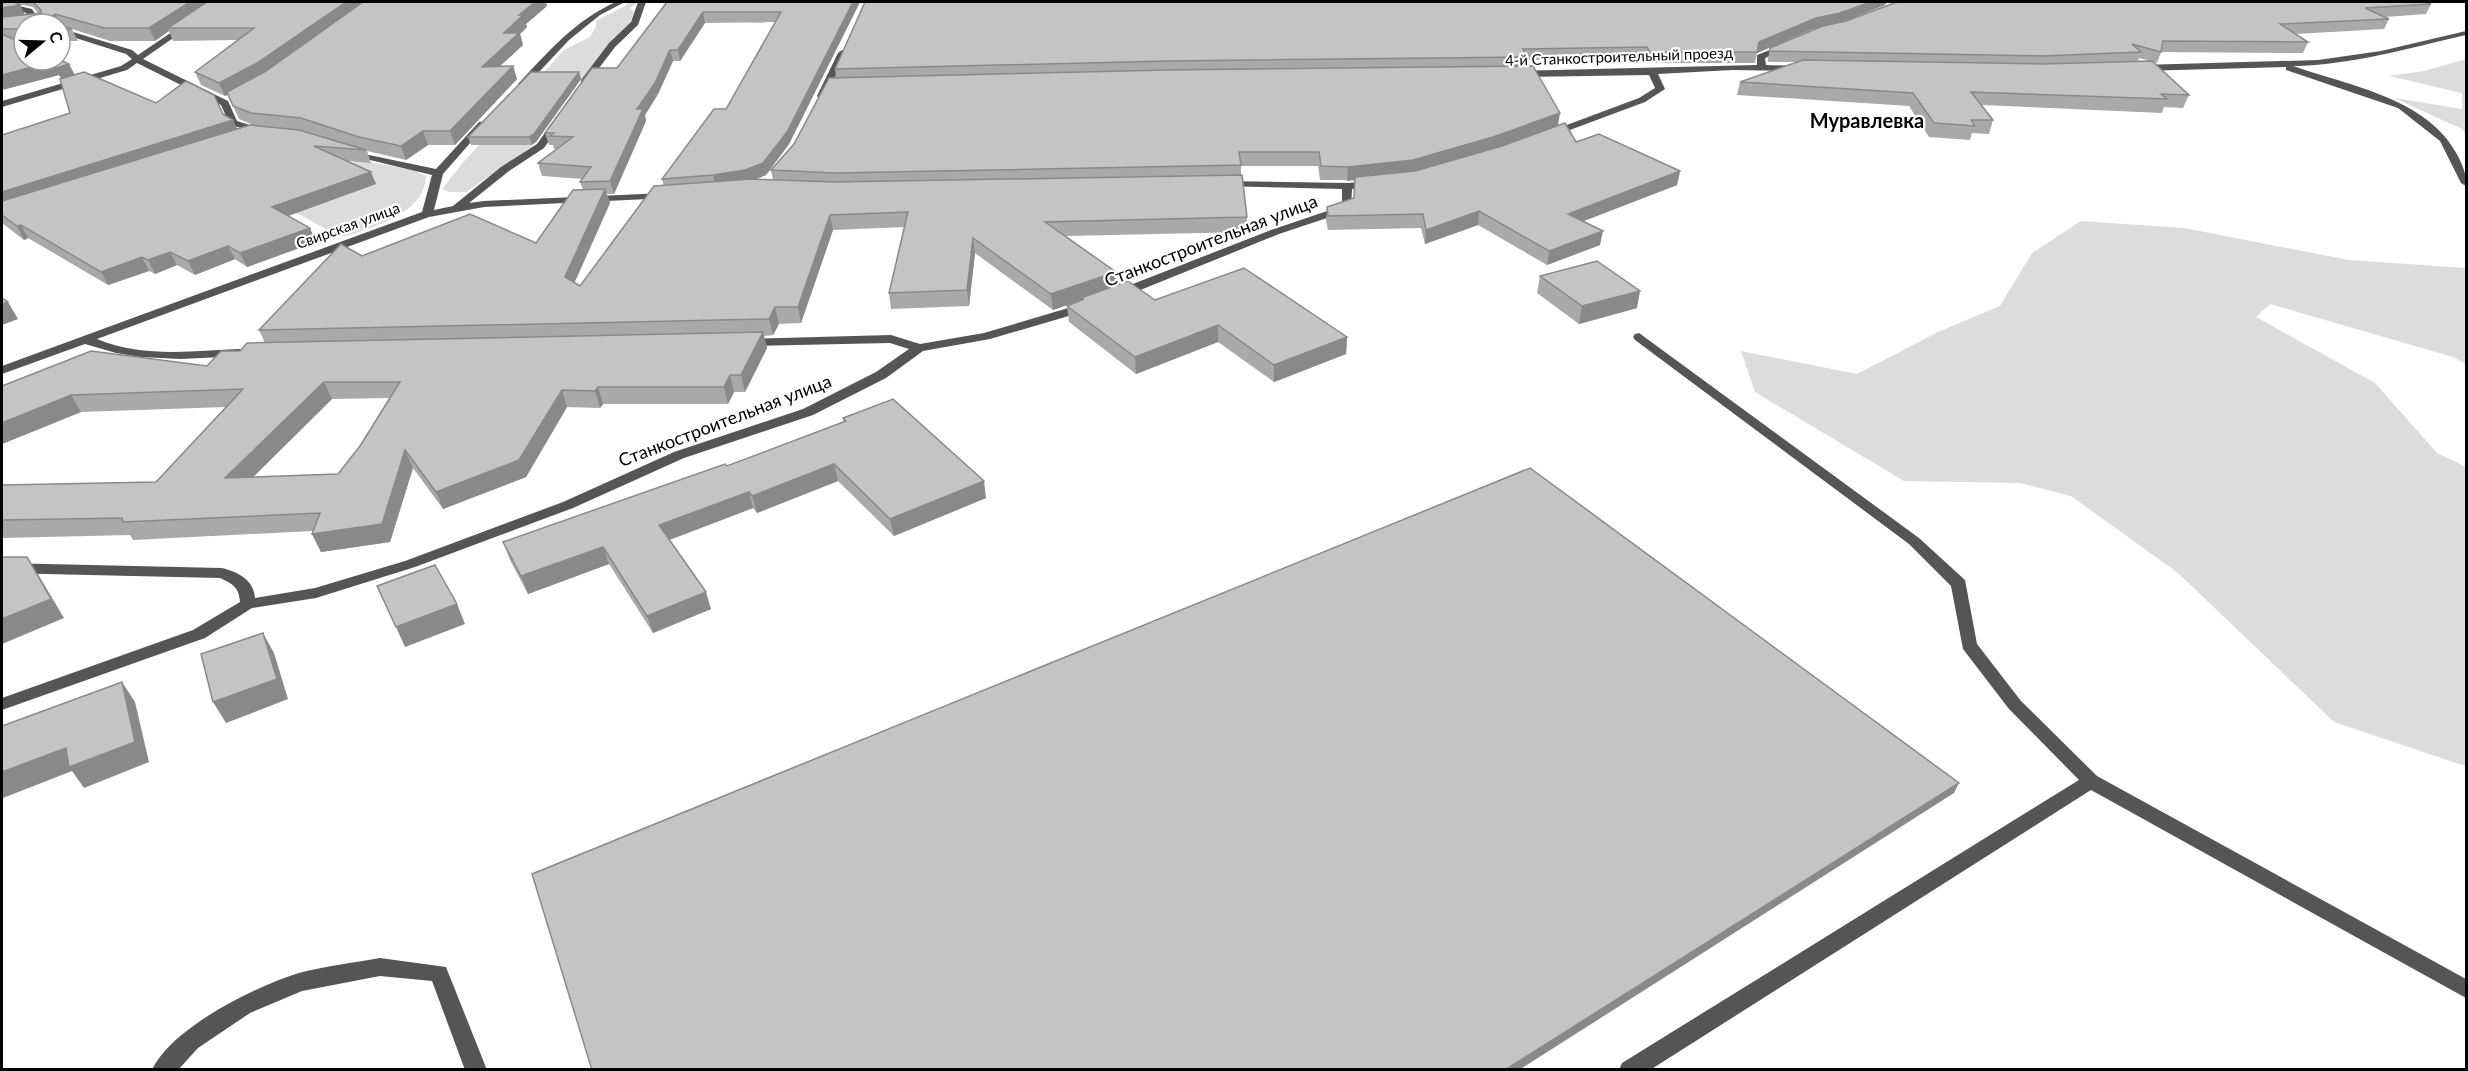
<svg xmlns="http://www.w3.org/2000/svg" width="2468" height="1071" font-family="Lato,sans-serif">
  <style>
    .green { fill: #dcdcdc }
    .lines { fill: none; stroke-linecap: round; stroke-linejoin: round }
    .minor { fill: #555; fill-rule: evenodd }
    .wall { fill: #a9a9a9; fill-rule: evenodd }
    .shaded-wall { fill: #898989 }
    .building { fill: #c4c4c4; stroke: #898989; stroke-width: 1.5; fill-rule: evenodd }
    .labels { text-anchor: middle; stroke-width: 4.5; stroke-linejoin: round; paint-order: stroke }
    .far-street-label { font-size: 15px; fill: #000; stroke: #fff }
    .street-label { font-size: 18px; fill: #000; stroke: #fff }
    .far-district-label { font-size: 20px; font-weight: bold; fill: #000; stroke: #fff }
  </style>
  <rect width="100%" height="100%" fill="#fff"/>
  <g class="green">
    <path d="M 629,2 L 638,2 L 630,8 L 634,12 L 630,23 L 607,45 L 531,147 L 466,192 L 449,192 L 442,189 L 461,165 L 564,50 L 590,37 L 596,26 L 596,21 L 625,6 Z"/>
    <path d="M 2466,59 L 2466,135 L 2462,129 L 2394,98 L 2462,109 L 2462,93 L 2389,76 L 2424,71 Z"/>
    <path d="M 360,160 L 413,170 L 426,176 C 425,214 374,226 345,237 L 324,228 L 268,197 Z"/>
    <path d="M 2081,221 L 2184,228 L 2349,260 L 2466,268 L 2466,364 L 2453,357 L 2270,304 L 2256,317 L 2375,383 L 2437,453 L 2466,467 L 2465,766 L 2334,722 L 2178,573 L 2071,496 L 2020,483 L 1904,481 L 1755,392 L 1741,351 L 1857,374 L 1938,332 L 2000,306 L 2032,253 Z"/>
  </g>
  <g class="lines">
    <g class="minor">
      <path d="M 2,2 L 32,9 L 38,18 L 46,24 L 36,24 L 26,13 L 2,4 Z"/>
      <path d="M 216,2 L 225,2 L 143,59 L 228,101 L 237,121 L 265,130 L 265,134 L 230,125 L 221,105 L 137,63 L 127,70 L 2,107 L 2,101 L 121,66 L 132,59 L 126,54 L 60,33 L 60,28 L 132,50 L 138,55 Z"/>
      <path d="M 616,2 L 625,2 L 600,15 L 569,40 L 524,88 L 518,88 L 518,84 C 548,52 575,20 616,2 Z"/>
      <path d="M 638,2 L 646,2 L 638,25 L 615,47 L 587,84 L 581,84 L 581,80 L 609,43 L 631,22 Z"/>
      <path d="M 2466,31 L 2466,35 C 2409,48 2352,65 2293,66 C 2350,86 2428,98 2458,156 C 2463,167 2467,175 2466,186 L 2461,183 L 2440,141 L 2398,108 L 2286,70 L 2286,67 L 2141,71 L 2137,68 L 2141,65 L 2318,60 L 2381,51 Z"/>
      <path d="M 1788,43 L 1791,44 L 1791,48 L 1765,58 L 1766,65 L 1799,66 L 1803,69 L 1802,71 L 1732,70 L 1658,74 L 1665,89 L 1645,102 L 1551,137 L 1548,136 L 1548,132 L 1639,98 L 1655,88 L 1649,75 L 1517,77 L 1513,74 L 1517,71 L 1757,65 L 1757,55 Z"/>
      <path d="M 842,50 L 846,53 L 827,96 L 819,98 L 817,96 L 838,53 Z"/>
      <path d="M 557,119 L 562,122 L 544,148 L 509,171 L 469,203 L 484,201 L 665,193 L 669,194 L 669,198 L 484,207 L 429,217 L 97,339 C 141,358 193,351 239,349 L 243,350 L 245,353 L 243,356 L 181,359 L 140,357 L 116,353 L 85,344 L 2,374 L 2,366 L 422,212 L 432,175 L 345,154 L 345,150 L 436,169 L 479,122 L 485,122 L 485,126 L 443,174 L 434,210 L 453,206 L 501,167 L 537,144 L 554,120 Z"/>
      <path d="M 1223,181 L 1347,183 L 1375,181 L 1380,184 L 1375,187 L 1352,189 L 1351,210 L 1279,234 L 1123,297 L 1115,297 L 1115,291 L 1271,230 L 1342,206 L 1342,189 L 1219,186 L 1218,184 Z"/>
      <path d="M 1085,303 L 1091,307 L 1089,310 L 990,339 L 923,351 L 886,378 L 813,415 L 684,458 L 573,508 L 415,567 L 316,598 L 252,608 L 205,638 L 2,710 L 2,698 L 193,630 L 240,602 C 239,587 233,584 220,578 L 2,573 L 2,563 L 222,568 C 238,572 254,580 255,598 L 315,588 L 405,561 L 563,502 L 674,452 L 803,409 L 876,372 L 909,349 L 890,343 L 745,346 L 739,342 L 741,339 L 891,335 L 920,344 L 984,333 Z"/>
      <path d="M 1639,333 L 1919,538 L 1965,580 L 1977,644 L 2021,701 L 2097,776 L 2466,979 L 2466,998 L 2091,790 L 1650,1070 L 1619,1070 L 1622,1063 L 2079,780 L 2009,709 L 1963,649 L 1951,586 L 1909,544 L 1635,340 L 1633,337 L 1635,334 Z"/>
      <path d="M 380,958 L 446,967 L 487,1070 L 465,1070 L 432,981 L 380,976 L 302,991 L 250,1013 L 198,1048 L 178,1070 L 152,1070 C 171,1028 256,986 299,973 C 325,966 353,963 380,958 Z"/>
    </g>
  </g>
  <g class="wall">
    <path d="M 2,2 L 548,2 L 546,3 L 547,6 L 526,24 L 527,27 L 520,34 L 523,45 L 500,66 L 513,66 L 517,79 L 455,145 L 428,145 L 406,160 L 367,151 L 371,163 L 347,161 L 376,184 L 288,216 L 316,242 L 247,267 L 235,259 L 195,275 L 177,265 L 155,274 L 149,271 L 108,285 L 28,238 L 24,240 L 2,223 L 2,135 L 70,113 L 61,78 L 59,75 L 2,90 ZM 18,4 L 33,7 L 39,14 L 25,15 ZM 24,24 L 60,24 L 60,41 L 78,41 L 72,29 L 110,41 L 155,41 L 169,31 L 173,41 L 237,40 L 195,72 L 201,85 L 225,96 L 228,95 L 239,119 L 253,125 L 238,129 L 223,114 L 156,103 L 75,75 L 17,41 L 24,41 Z"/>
    <path d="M 667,2 L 860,2 L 789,144 L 766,175 L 757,179 L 773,180 L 771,170 L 794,144 L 836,78 L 835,69 L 1885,5 L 1840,23 L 2431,4 L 2426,14 L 2385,17 L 2389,19 L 2384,29 L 2296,34 L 2308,42 L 2303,53 L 2161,52 L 2157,63 L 2154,62 L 2189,95 L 2183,108 L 2164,107 L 2162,113 L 1982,105 L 1993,120 L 1989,134 L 1972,133 L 1970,140 L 1929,137 L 1909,106 L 1737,95 L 1740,82 L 1797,62 L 1768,62 L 1768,59 L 1770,48 L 1821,27 L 1813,29 L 1757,53 L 1755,63 L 1648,63 L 1645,58 L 1527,60 L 1526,66 L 1558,125 L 1576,142 L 1680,171 L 1677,185 L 1583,221 L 1600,245 L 1547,265 L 1478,225 L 1425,244 L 1421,228 L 1328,230 L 1326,221 L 1327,207 L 1354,198 L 1355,180 L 1320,180 L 1318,166 L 1241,166 L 1241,175 L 1247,217 L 1247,232 L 1066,236 L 1116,272 L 1116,285 L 1155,300 L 1347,337 L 1346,354 L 1274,382 L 1218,342 L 1136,374 L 1069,322 L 1067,306 L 1073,303 L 1053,310 L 975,253 L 969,306 L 891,309 L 889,293 L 904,227 L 833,230 L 801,323 L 779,324 L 773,335 L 764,336 L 767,348 L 745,392 L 734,392 L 728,404 L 603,404 L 600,408 L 567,407 L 526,477 L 443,509 L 413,468 L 390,542 L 321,552 L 312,534 L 313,531 L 133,540 L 130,535 L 2,538 L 2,485 L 156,482 L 226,407 L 81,412 L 2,444 L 2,386 L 207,366 L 240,351 L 265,343 L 259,330 L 362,256 L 536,243 L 583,190 L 580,182 L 583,179 L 542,176 L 538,163 L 557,149 L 554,149 L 553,145 L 549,145 L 545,133 L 617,68 ZM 775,22 L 726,109 L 662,179 L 664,186 L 580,286 L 574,283 L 610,203 L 607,194 L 614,194 L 646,121 L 645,115 L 658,94 L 673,61 L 680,61 L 705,23 ZM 2139,58 L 2150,61 L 2138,61 ZM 389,398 L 360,446 L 338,474 L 253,477 L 332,399 Z"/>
    <path d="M 579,72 L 581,79 L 536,142 L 532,145 L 471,145 L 468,137 Z"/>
    <path d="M 1540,276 L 1637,308 L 1579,324 L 1537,293 Z"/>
    <path d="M 843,418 L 986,498 L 894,536 L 838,481 L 757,513 L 753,508 L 669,540 L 711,609 L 653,633 L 609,564 L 528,594 L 510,560 L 503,542 L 727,466 L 843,422 Z"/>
  </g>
  <g class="shaded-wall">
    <path d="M 190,2 L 213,2 L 168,28 L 169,31 L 155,41 L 149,28 Z"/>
    <path d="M 346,2 L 368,2 L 263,76 L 225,96 L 219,83 Z"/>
    <path d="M 535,2 L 548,2 L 546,3 L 547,6 L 526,24 L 527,27 L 520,34 L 523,45 L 486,79 L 482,67 L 504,33 L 519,15 Z"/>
    <path d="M 853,2 L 860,2 L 789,144 L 766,175 L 748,182 L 716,187 L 713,175 Z"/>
    <path d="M 1871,2 L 1887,2 L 1885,5 L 1837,24 L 1813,29 L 1757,53 L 1759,42 L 1816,18 Z"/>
    <path d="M 20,5 L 26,17 L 2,22 L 2,8 Z"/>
    <path d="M 703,12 L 705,23 L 680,61 L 678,50 Z"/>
    <path d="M 55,14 L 60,24 L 53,24 L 52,16 Z"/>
    <path d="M 670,50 L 673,61 L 658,94 L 645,115 L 646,121 L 614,194 L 610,181 L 637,109 Z"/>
    <path d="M 54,61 L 69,64 L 76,77 L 63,81 L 59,75 L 2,90 L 2,75 Z"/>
    <path d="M 513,66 L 517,79 L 455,145 L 450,131 Z"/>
    <path d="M 579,72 L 581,79 L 536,142 L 532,145 L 529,137 Z"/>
    <path d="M 1560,113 L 1558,126 L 1491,151 L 1412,174 L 1347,181 L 1348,167 Z"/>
    <path d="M 233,120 L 239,132 L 2,207 L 2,192 Z"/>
    <path d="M 423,131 L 428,145 L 406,160 L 401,146 Z"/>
    <path d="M 1680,171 L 1677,185 L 1566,228 L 1568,214 Z"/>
    <path d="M 371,172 L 376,184 L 277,220 L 272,207 Z"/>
    <path d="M 605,189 L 610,203 L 570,293 L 565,277 Z"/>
    <path d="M 1479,211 L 1478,225 L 1425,244 L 1426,230 Z"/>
    <path d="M 830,215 L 833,230 L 801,323 L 798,307 Z"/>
    <path d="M 21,225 L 28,238 L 24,240 L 17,226 Z"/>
    <path d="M 310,228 L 316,242 L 247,267 L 240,253 Z"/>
    <path d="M 1603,231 L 1600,245 L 1547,265 L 1549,251 Z"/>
    <path d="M 973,238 L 975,253 L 969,306 L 967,290 Z"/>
    <path d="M 228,246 L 235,259 L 195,275 L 188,261 Z"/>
    <path d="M 170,252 L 177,265 L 155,274 L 148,260 Z"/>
    <path d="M 142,257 L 149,271 L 108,285 L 101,272 Z"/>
    <path d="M 1116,272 L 1117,288 L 1078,299 L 1078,301 L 1053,310 L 1051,294 Z"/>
    <path d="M 1640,291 L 1637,308 L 1579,324 L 1582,306 Z"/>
    <path d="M 8,302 L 18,319 L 2,325 L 2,304 Z"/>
    <path d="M 775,307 L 779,324 L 773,335 L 769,319 Z"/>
    <path d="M 1218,325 L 1218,342 L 1136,374 L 1135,357 Z"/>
    <path d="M 763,332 L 767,348 L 745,392 L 741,375 Z"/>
    <path d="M 1347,337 L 1346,354 L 1274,382 L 1274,365 Z"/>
    <path d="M 730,375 L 734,392 L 728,404 L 724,387 Z"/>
    <path d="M 324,382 L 332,399 L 234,496 L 225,478 Z"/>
    <path d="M 598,387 L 603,404 L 600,408 L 595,391 Z"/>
    <path d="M 562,390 L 567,407 L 526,477 L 443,509 L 436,492 Z"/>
    <path d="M 71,395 L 81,412 L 2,444 L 2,423 Z"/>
    <path d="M 405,450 L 413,468 L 390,542 L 321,552 L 312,534 Z"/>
    <path d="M 834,464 L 838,481 L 757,513 L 752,496 Z"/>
    <path d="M 984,481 L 986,498 L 894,536 L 890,519 Z"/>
    <path d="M 749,492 L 753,508 L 664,542 L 659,525 Z"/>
    <path d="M 603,547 L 609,564 L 528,594 L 521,576 Z"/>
    <path d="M 27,557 L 39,576 L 64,618 L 2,644 L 2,619 Z"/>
    <path d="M 706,592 L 711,609 L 653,633 L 647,616 Z"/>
    <path d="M 457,604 L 465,624 L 405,647 L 396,627 Z"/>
    <path d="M 263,633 L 274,653 L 288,699 L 226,723 L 213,702 Z"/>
    <path d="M 122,682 L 135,702 L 149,762 L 84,788 L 72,771 L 3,798 L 2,796 L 2,772 Z"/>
    <path d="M 1959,783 L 1954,793 L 1519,1070 L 1505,1070 Z"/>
  </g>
  <g class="building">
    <path d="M 2,2 L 13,2 L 20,5 L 2,8 Z"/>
    <path d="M 33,2 L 190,2 L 149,28 L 104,28 L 55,14 L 52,16 L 52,22 L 58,24 L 24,24 L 24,29 L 2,29 L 2,17 L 41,13 L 41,10 Z"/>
    <path d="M 207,2 L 346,2 L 257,63 L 219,83 L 195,72 L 254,28 L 168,28 Z"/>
    <path d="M 363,2 L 535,2 L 519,15 L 523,15 L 504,33 L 519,33 L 482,67 L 513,66 L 450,131 L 423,131 L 401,146 L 359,137 L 301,118 L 251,113 L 233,106 L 227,92 L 266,71 Z"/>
    <path d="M 667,2 L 853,2 L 787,132 L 763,163 L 745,170 L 713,175 L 662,179 L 714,109 L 726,109 L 781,12 L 703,12 L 678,50 L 670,50 L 655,83 L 637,109 L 643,109 L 610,181 L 580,182 L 591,167 L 538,163 L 573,137 L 550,136 L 554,133 L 545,133 L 592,68 L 617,68 Z"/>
    <path d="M 865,2 L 1871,2 L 1840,13 L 1816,18 L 1759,42 L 1757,52 L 1650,52 L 1647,47 L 1523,49 L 1527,57 L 1167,61 L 835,69 Z"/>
    <path d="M 1897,2 L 2425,2 L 2431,4 L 2365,8 L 2389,19 L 2280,24 L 2308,42 L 2163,41 L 2161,52 L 2132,44 L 2141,52 L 2042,56 L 1770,51 L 1770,48 L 1823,26 L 1846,21 Z"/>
    <path d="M 60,25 L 72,29 L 60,29 Z"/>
    <path d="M 2,34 L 24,44 L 24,60 L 60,60 L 69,64 L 56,68 L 54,61 L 2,75 Z"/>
    <path d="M 1803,60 L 2042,64 L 2152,61 L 2189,95 L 2161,94 L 2167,99 L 1971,92 L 1993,120 L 1971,120 L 1975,126 L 1934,123 L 1913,93 L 1740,82 Z"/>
    <path d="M 1533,66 L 1560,113 L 1493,137 L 1413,160 L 1348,167 L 1321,166 L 1319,152 L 1239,152 L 1241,165 L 835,173 L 771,170 L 794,144 L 829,78 L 1167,70 Z"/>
    <path d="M 84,72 L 156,103 L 186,81 L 214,95 L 223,114 L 233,120 L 2,192 L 2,135 L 70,113 L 60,79 Z"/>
    <path d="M 531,72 L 579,72 L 534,134 L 529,137 L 468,137 Z"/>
    <path d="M 1565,123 L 1576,142 L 1599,134 L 1680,171 L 1568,214 L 1603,231 L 1549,251 L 1479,211 L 1426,230 L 1423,214 L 1328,216 L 1327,207 L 1354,198 L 1355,177 L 1415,171 L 1502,146 Z"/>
    <path d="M 250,125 L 299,130 L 366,150 L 314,146 L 371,172 L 272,207 L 310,228 L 240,253 L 228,246 L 188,261 L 170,252 L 148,260 L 142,257 L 101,272 L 21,225 L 17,226 L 2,215 L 2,201 Z"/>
    <path d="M 1242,175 L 1247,217 L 1045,222 L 1116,272 L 1051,294 L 973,238 L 967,290 L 889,293 L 908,212 L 830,215 L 798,307 L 775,307 L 769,319 L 259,330 L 341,244 L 362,256 L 470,214 L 536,243 L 573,190 L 605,189 L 565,277 L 580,286 L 654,186 L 751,179 L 835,182 Z"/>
    <path d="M 1597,261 L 1640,291 L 1582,306 L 1540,276 Z"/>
    <path d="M 1244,268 L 1347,337 L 1274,365 L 1218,325 L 1135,357 L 1067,306 L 1084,299 L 1078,299 L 1128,281 L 1155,300 Z"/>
    <path d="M 2,298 L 8,302 L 2,304 Z"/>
    <path d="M 763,332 L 741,375 L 730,375 L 724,387 L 598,387 L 595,391 L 562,390 L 519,460 L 436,492 L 405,450 L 382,524 L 312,534 L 320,513 L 123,522 L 122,518 L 2,520 L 2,485 L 156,482 L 243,389 L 71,395 L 2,423 L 2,386 L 91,351 L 207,366 L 221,351 L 240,351 L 247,343 ZM 324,382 L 400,382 L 360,446 L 338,474 L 225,478 Z"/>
    <path d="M 893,399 L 984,481 L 890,519 L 834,464 L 752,496 L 749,492 L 659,525 L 706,592 L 647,616 L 603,547 L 521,576 L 503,542 L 725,464 L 727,466 L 846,421 L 843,418 Z"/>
    <path d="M 1530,468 L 1959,783 L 1505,1070 L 592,1070 L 532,874 Z"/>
    <path d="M 2,557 L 27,557 L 51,599 L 2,619 Z"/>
    <path d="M 435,565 L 457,604 L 396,627 L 377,586 Z"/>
    <path d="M 263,633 L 277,679 L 213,702 L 201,654 Z"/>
    <path d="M 122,682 L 135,742 L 69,767 L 66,748 L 2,772 L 2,726 Z"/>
  </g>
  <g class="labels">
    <g class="far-street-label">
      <text transform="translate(1619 57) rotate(-2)" y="5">4-й Станкостроительный проезд</text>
      <text transform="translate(348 226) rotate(-20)" y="5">Свирская улица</text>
    </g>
    <g class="street-label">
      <text transform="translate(1211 241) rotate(-21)" y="6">Станкостроительная улица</text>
      <text transform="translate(725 421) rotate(-21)" y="6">Станкостроительная улица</text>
    </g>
    <g class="far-district-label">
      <text x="1867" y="128">Муравлевка</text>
    </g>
  </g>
  <rect width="2468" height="1071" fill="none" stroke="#000000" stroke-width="6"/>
  <g transform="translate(42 42) rotate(71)"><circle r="28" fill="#ffffff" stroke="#999999" stroke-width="1.5"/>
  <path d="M0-4.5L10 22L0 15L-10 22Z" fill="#000000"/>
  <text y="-9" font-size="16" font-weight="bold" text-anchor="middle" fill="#000000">С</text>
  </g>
</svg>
